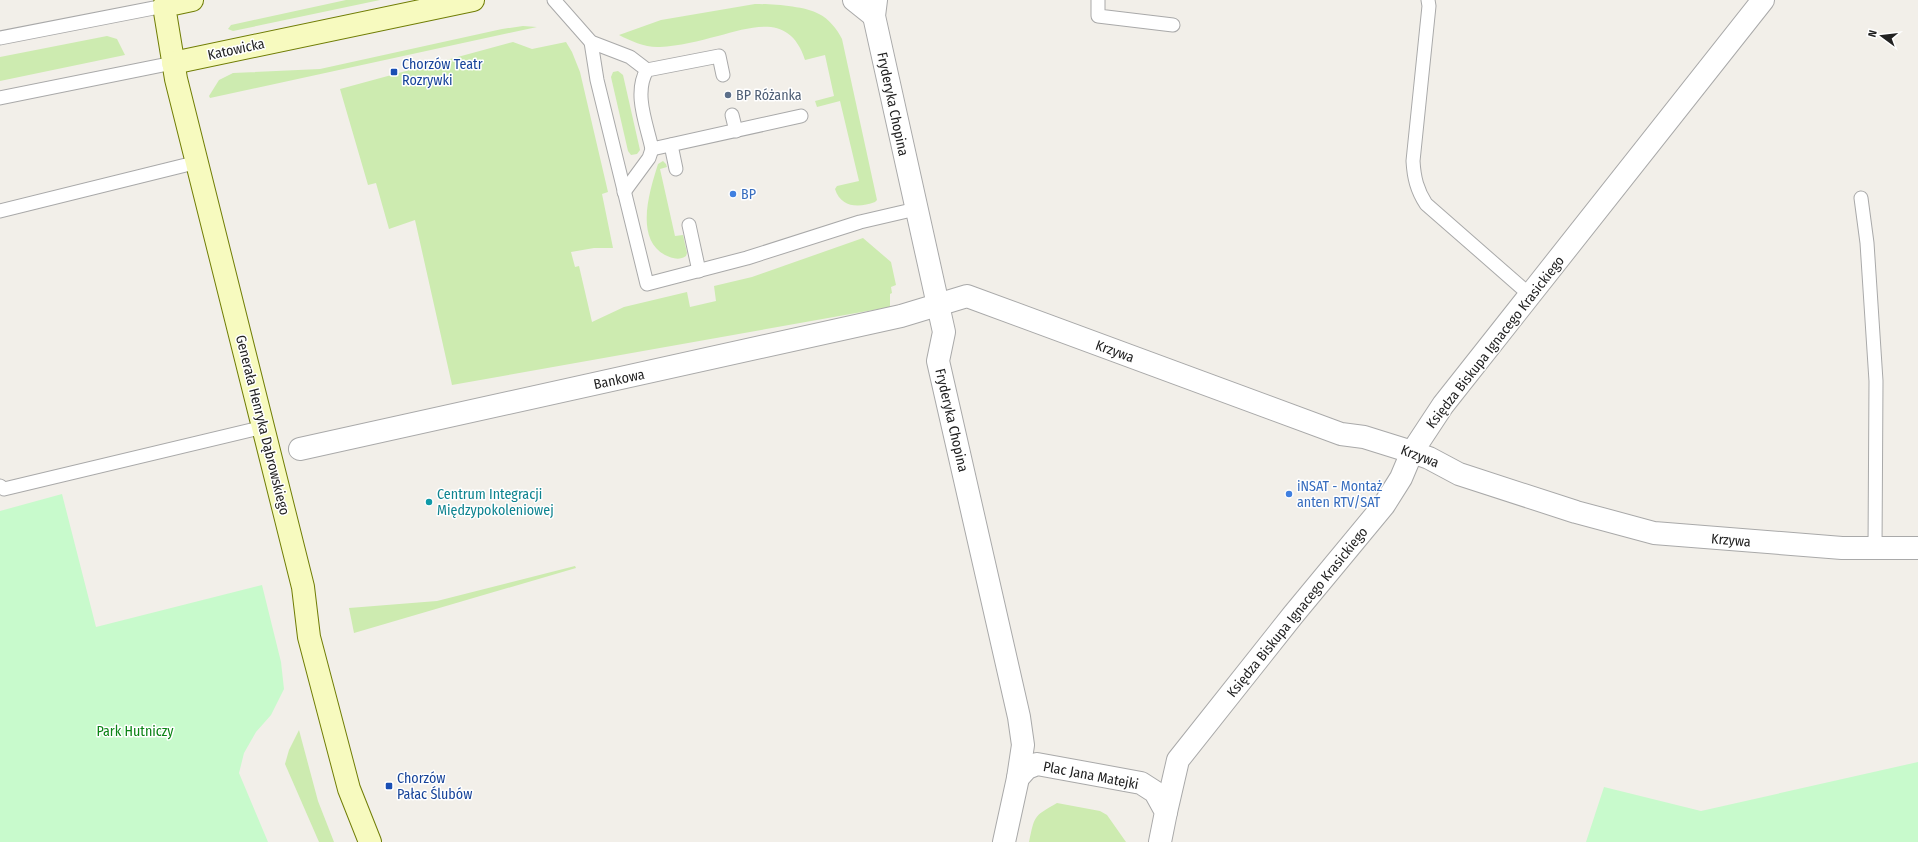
<svg xmlns="http://www.w3.org/2000/svg" width="1918" height="842" font-family="'Fira Sans Condensed',sans-serif">
  <style>
    .grass { fill: #cdebb0 }
    .park { fill: #c8facc }
    .lines { fill: none; stroke-linecap: round; stroke-linejoin: round }
    .lane-casing { stroke: #a9a9a9; stroke-width: 15 }
    .street-casing { stroke: #a9a9a9; stroke-width: 24 }
    .secondary-casing { stroke: #707d05; stroke-width: 24 }
    .lane { stroke: #fff; stroke-width: 13 }
    .street { stroke: #fff; stroke-width: 22 }
    .secondary { stroke: #f7fabf; stroke-width: 22 }
    .transit-dot { fill: #1a4fb4; stroke: #fff; stroke-width: 1.5 }
    .service-dot { fill: #5c6f8a; stroke: #fff; stroke-width: 1.5 }
    .shop-dot { fill: #3f7fe0; stroke: #fff; stroke-width: 1.5 }
    .culture-dot { fill: #0f9aa8; stroke: #fff; stroke-width: 1.5 }
    .labels { text-anchor: middle; stroke-width: 3; stroke-linejoin: round; paint-order: stroke }
    .street-label { font-size: 14px; fill: #222; stroke: #fff }
    .transit-label { font-size: 14px; fill: #164399; stroke: #fff; text-anchor: start }
    .service-label { font-size: 14px; fill: #4e5e75; stroke: #fff; text-anchor: start }
    .shop-label { font-size: 14px; fill: #366cbe; stroke: #fff; text-anchor: start }
    .culture-label { font-size: 14px; fill: #0d838f; stroke: #fff; text-anchor: start }
    .park-label { font-size: 14px; fill: #0c8416; stroke: #fff }
  </style>
  <rect width="100%" height="100%" fill="#f2efe9"/>
  <g class="grass">
    <path d="M 346,0 L 380,0 L 233,31 L 228,29 L 231,25 Z"/>
    <path d="M 755,4 C 771,4 805,6 819,14 C 829,19 837,29 842,39 L 877,200 L 875,202 C 859,208 841,208 835,189 L 837,186 L 859,181 L 840,101 L 817,107 L 815,101 L 834,96 L 825,55 L 805,60 C 790,13 753,27 718,36 C 699,41 679,46 660,47 C 646,48 631,41 619,35 L 661,20 Z"/>
    <path d="M 523,26 L 537,27 L 210,98 L 209,96 L 219,80 L 233,73 L 320,69 L 502,29 Z"/>
    <path d="M 107,36 L 117,39 L 125,55 L 0,81 L 0,57 Z"/>
    <path d="M 513,42 L 532,49 L 566,42 L 572,52 L 580,72 L 608,192 L 602,194 L 613,248 L 594,248 L 571,252 L 575,267 L 579,266 L 592,322 L 624,307 L 687,292 L 690,307 L 716,301 L 714,286 L 752,277 L 863,238 L 891,262 L 896,285 L 891,287 L 892,293 L 890,294 L 890,307 L 452,385 L 415,220 L 389,229 L 376,183 L 368,185 L 340,89 Z"/>
    <path d="M 618,71 L 623,75 L 640,150 L 637,154 L 631,155 L 628,151 L 611,77 L 613,72 Z"/>
    <path d="M 663,161 L 666,164 L 667,167 L 660,169 L 675,236 L 683,235 L 687,253 L 686,256 C 679,261 671,258 665,255 C 634,238 650,190 658,164 Z"/>
    <path d="M 575,566 L 576,568 L 354,633 L 349,608 L 437,601 Z"/>
    <path d="M 299,730 L 318,801 L 334,842 L 319,842 L 285,764 L 289,750 Z"/>
    <path d="M 1057,803 L 1100,811 L 1107,815 L 1126,842 L 1029,842 C 1035,815 1033,817 1057,803 Z"/>
  </g>
  <g class="park">
    <path d="M 62,494 L 96,627 L 262,585 L 281,662 L 284,689 L 271,715 L 256,732 L 244,753 L 239,773 L 268,842 L 0,842 L 0,511 Z"/>
    <path d="M 1918,762 L 1918,842 L 1586,842 L 1604,787 L 1701,811 Z"/>
  </g>
  <g class="lines">
    <g class="lane-casing">
      <g id="lane">
        <path d="M 554,0 L 591,42 L 630,57 L 647,70"/>
        <path d="M 1098,0 L 1098,16 L 1173,25"/>
        <path d="M 1428,0 L 1429,6 L 1413,161 C 1414,178 1417,190 1426,204 L 1530,295"/>
        <path d="M 0,38 L 164,6"/>
        <path d="M 591,42 L 597,80 L 647,284 L 747,258 L 860,222 L 916,209"/>
        <path d="M 723,75 L 719,56 L 647,70 C 633,93 647,125 652,149 L 801,116"/>
        <path d="M 0,98 L 173,63"/>
        <path d="M 732,115 L 736,131"/>
        <path d="M 671,145 L 676,169"/>
        <path d="M 624,192 L 649,158 L 652,149"/>
        <path d="M 1861,198 L 1867,243 L 1876,381 L 1875,549"/>
        <path d="M 0,211 L 198,162"/>
        <path d="M 689,225 L 699,271"/>
        <path d="M 0,486 L 4,489 L 264,427"/>
      </g>
    </g>
    <g class="street-casing">
      <g id="street">
        <path d="M 854,0 L 874,16"/>
        <path d="M 876,0 L 874,16 L 944,332 L 938,361 L 1019,717 L 1023,745 L 1018,778"/>
        <path d="M 300,449 L 901,316 L 967,296 L 1341,434 L 1364,437 L 1412,452 L 1429,458 L 1459,474 L 1576,512 L 1654,533 L 1842,548 L 1918,548"/>
        <path d="M 1166,812 L 1178,760 L 1293,615 L 1384,505 L 1401,478 L 1412,452 L 1443,405 L 1763,0"/>
        <path d="M 1004,842 L 1018,778 L 1027,768 L 1037,764 L 1141,783 L 1155,792 L 1166,812 L 1160,842"/>
      </g>
    </g>
    <g class="secondary-casing">
      <g id="secondary">
        <path d="M 192,0 L 164,6 L 176,79 L 303,587 L 309,637 L 349,789 L 370,842"/>
        <path d="M 173,63 L 473,0"/>
      </g>
    </g>
    <use href="#lane" class="lane"/>
    <use href="#street" class="street"/>
    <use href="#secondary" class="secondary"/>
  </g>
  <g class="transit-dot">
    <rect x="390" y="68" width="8" height="8" rx="2"/>
    <rect x="385" y="782" width="8" height="8" rx="2"/>
  </g>
  <circle class="service-dot" cx="728" cy="95" r="4"/>
  <g class="shop-dot">
    <circle cx="733" cy="194" r="4"/>
    <circle cx="1289" cy="494" r="4"/>
  </g>
  <circle class="culture-dot" cx="429" cy="502" r="4"/>
  <g class="labels">
    <g class="street-label">
      <text transform="translate(236 49) rotate(-12)" y="5">Katowicka</text>
      <text transform="translate(893 104) rotate(78)" y="5">Fryderyka Chopina</text>
      <text transform="translate(1495 342) rotate(-52)" y="5">Księdza Biskupa Ignacego Krasickiego</text>
      <text transform="translate(1115 351) rotate(20)" y="5">Krzywa</text>
      <text transform="translate(619 379) rotate(-12)" y="5">Bankowa</text>
      <text transform="translate(952 420) rotate(77)" y="5">Fryderyka Chopina</text>
      <text transform="translate(263 425) rotate(76)" y="5">Generała Henryka Dąbrowskiego</text>
      <text transform="translate(1420 456) rotate(21)" y="5">Krzywa</text>
      <text transform="translate(1731 540) rotate(5)" y="5">Krzywa</text>
      <text transform="translate(1297 612) rotate(-51)" y="5">Księdza Biskupa Ignacego Krasickiego</text>
      <text transform="translate(1091 775) rotate(11)" y="5">Plac Jana Matejki</text>
    </g>
    <g class="transit-label">
      <text x="402" y="69">Chorzów Teatr<tspan x="402" dy="16">Rozrywki</tspan></text>
      <text x="397" y="783">Chorzów<tspan x="397" dy="16">Pałac Ślubów</tspan></text>
    </g>
    <g class="service-label">
      <text x="736" y="100">BP Różanka</text>
    </g>
    <g class="shop-label">
      <text x="741" y="199">BP</text>
      <text x="1297" y="491">iNSAT - Montaż<tspan x="1297" dy="16">anten RTV/SAT</tspan></text>
    </g>
    <g class="culture-label">
      <text x="437" y="499">Centrum Integracji<tspan x="437" dy="16">Międzypokoleniowej</tspan></text>
    </g>
    <g class="park-label">
      <text x="135" y="736">Park Hutniczy</text>
    </g>
  </g>
  <g transform="translate(1882 36) rotate(285)" stroke="#ffffff" stroke-width="3" paint-order="stroke">
  <path d="M0-3L7 15L0 10L-7 15Z" fill="#222222"/>
  <text y="-6" font-size="11" font-weight="bold" text-anchor="middle" fill="#222222">N</text>
  </g>
</svg>
